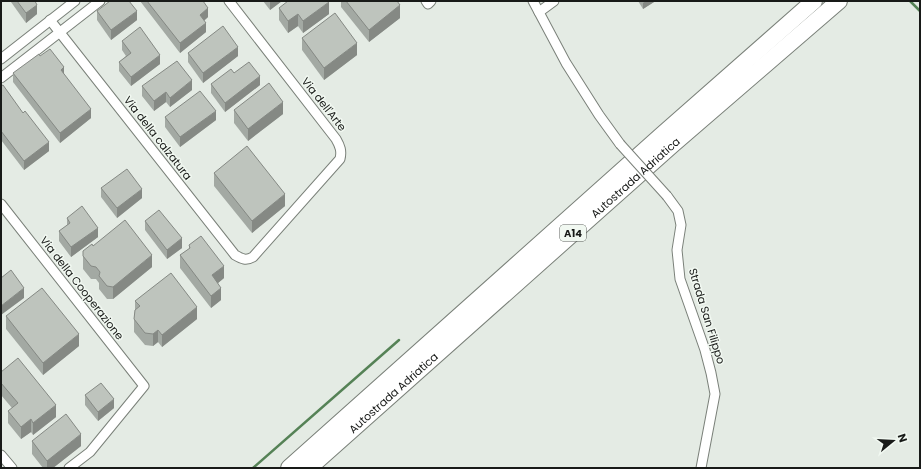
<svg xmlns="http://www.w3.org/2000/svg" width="921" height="469" font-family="Poppins,sans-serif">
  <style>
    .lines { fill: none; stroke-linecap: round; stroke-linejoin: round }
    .stream { stroke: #558256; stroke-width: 2.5 }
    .minor-casing { stroke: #7a8079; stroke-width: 11 }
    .motorway-casing { stroke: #7a8079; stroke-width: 18 }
    .minor { stroke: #fff; stroke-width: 9 }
    .motorway { stroke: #fff; stroke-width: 16 }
    .minor-bridge-casing { stroke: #7a8079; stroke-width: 11; stroke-linecap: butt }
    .minor-bridge { stroke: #fff; stroke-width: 9 }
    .wall { fill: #a3a9a3 }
    .shaded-wall { fill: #858984 }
    .building { fill: #bec4bd; stroke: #858984 }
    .labels { text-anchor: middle; stroke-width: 3; stroke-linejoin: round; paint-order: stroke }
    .shield { fill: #f1f8f1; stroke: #595d59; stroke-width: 1 }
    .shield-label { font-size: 10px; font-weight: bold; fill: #181a18 }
    .street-label { font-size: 11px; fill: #181a18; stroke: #f1f8f1 }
  </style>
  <rect width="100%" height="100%" fill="#e4ebe4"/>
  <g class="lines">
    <g class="stream">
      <path d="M 910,1 L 920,11"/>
      <path d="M 253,468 L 399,340"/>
    </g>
    <g class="minor-casing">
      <g id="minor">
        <path d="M 426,1 L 428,4 L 431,1"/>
        <path d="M 533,1 L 566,63 L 599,115 L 620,144"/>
        <path d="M 539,12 L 554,1"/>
        <path d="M 50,20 L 235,255 C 242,259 246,261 253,257 L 340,159 C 342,151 340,146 336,139 L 229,1"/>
        <path d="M 1,59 L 75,1"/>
        <path d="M 1,78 L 100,1"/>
        <path d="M 667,196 L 678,211 L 681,225 L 677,250 L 680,279 L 705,350 L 711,373 L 715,394 L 701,468"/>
        <path d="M 1,204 L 144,386 L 90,452 L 69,468"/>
        <path d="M 1,455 L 12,468"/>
      </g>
    </g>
    <g class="motorway-casing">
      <g id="motorway">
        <path d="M 289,468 L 663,134 L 814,1"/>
        <path id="s1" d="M 309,468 L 672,145 L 839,1"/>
      </g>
    </g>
    <use href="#minor" class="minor"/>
    <use href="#motorway" class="motorway"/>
    <g class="minor-bridge-casing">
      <path id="minor-bridge" d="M 620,144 L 667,196"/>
    </g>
    <use href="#minor-bridge" class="minor-bridge"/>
  </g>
  <g class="wall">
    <path d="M 11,1 L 35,1 L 37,14 L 26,23 L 11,2 Z"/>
    <path d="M 140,1 L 203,1 L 208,17 L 204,21 L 206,32 L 180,53 Z"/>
    <path d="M 263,1 L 282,1 L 270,10 Z"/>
    <path d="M 341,1 L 397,1 L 400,18 L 369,42 L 341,7 Z"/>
    <path d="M 638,1 L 654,1 L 654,2 L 643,9 Z"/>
    <path d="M 279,8 L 329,14 L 303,33 L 298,26 L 288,33 L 279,20 Z"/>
    <path d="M 97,11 L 137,20 L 111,40 L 97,20 Z"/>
    <path d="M 302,38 L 357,55 L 324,80 L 302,50 Z"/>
    <path d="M 122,41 L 160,64 L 131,86 L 119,71 L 119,62 L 126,56 L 122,50 Z"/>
    <path d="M 188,53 L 238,56 L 203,83 L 188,62 Z"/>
    <path d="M 40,56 L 64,74 L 91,118 L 60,143 L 13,82 L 13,73 Z"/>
    <path d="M 234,73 L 260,85 L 225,112 L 211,93 L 211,84 Z"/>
    <path d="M 1,86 L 49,151 L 24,170 L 1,140 Z"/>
    <path d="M 142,86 L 192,90 L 170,107 L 166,102 L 154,111 L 142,96 Z"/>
    <path d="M 234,110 L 283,114 L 248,141 L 234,123 Z"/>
    <path d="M 165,117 L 216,120 L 180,147 L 165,127 Z"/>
    <path d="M 214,173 L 285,206 L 252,233 L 214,186 Z"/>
    <path d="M 101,188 L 142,198 L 117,218 L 101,197 Z"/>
    <path d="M 67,218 L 98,237 L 71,257 L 59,241 L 59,231 L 67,226 Z"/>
    <path d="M 145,221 L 182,248 L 167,259 L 145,230 Z"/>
    <path d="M 189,245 L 224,278 L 218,283 L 221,300 L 211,308 L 180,268 L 180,255 L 189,249 Z"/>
    <path d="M 93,246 L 152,267 L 113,299 L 107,299 L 99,289 L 99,283 L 96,279 L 91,279 L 83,269 L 83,256 Z"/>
    <path d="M 135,301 L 197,319 L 162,347 L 158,342 L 153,346 L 145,345 L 134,332 L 134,319 L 135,310 Z"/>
    <path d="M 6,316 L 79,346 L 43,375 L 6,329 Z"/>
    <path d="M 1,372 L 56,417 L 33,435 L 31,432 L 21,439 L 8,423 L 8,411 L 12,408 L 1,395 Z"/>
    <path d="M 85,395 L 114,408 L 98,421 L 85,405 Z"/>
    <path d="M 32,441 L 81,446 L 53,468 L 43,468 L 32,454 Z"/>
  </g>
  <g class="shaded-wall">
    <path d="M 270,1 L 282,1 L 270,10 Z"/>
    <path d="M 646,1 L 654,1 L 654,2 L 643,9 L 643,3 Z"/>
    <path d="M 329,2 L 329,14 L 303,33 L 303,21 Z"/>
    <path d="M 37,5 L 37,14 L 26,23 L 26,13 Z"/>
    <path d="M 400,5 L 400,18 L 369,42 L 369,30 Z"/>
    <path d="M 208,8 L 208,17 L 200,24 L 200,15 Z"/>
    <path d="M 137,11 L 137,20 L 111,40 L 111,30 Z"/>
    <path d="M 298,14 L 298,26 L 288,33 L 288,21 Z"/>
    <path d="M 206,23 L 206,32 L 180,53 L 180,43 Z"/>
    <path d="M 357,43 L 357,55 L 324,80 L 324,68 Z"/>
    <path d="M 238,47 L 238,56 L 203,83 L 203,73 Z"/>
    <path d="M 160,55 L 160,64 L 131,86 L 131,77 Z"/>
    <path d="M 64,67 L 64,77 L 61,70 Z"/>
    <path d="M 260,76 L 260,85 L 225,112 L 225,103 Z"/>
    <path d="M 192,80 L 192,90 L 170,107 L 170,98 Z"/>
    <path d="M 166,92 L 166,102 L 154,111 L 154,101 Z"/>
    <path d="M 283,102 L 283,114 L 248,141 L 248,129 Z"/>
    <path d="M 91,109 L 91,118 L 60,143 L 60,133 Z"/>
    <path d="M 216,111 L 216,120 L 180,147 L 180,137 Z"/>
    <path d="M 49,142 L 49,151 L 24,170 L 24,161 Z"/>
    <path d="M 142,189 L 142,198 L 117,218 L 117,208 Z"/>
    <path d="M 285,194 L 285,206 L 252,233 L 252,221 Z"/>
    <path d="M 98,228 L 98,237 L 71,257 L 71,247 Z"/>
    <path d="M 182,238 L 182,248 L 167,259 L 167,250 Z"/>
    <path d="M 152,255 L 152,267 L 113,299 L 113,287 Z"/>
    <path d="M 224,266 L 224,278 L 212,288 L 212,275 Z"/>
    <path d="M 24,288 L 24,298 L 1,315 L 1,306 Z"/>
    <path d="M 221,288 L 221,300 L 211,308 L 211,296 Z"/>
    <path d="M 197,307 L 197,319 L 162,347 L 162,335 Z"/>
    <path d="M 158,330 L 158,342 L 153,346 L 153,334 Z"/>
    <path d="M 79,334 L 79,346 L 43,375 L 43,363 Z"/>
    <path d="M 114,399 L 114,408 L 98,421 L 98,412 Z"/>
    <path d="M 56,405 L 56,417 L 33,435 L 33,423 Z"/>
    <path d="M 31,419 L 31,432 L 21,439 L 21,427 Z"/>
    <path d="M 81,434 L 81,446 L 53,468 L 47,468 L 47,461 Z"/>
  </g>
  <g class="building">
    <path d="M 17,1 L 35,1 L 37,5 L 26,13 Z"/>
    <path d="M 110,1 L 129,1 L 137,11 L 111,30 L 97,11 Z"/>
    <path d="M 147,1 L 203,1 L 208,8 L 200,15 L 206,23 L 180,43 Z"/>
    <path d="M 288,1 L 328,1 L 329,2 L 303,21 L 298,14 L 288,21 L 279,8 Z"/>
    <path d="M 346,1 L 397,1 L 400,5 L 369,30 Z"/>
    <path d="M 335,13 L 357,43 L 324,68 L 302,38 Z"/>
    <path d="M 223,26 L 238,47 L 203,73 L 188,53 Z"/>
    <path d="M 140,27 L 160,55 L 131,77 L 119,62 L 131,53 L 122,41 Z"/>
    <path d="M 50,49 L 64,67 L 61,70 L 91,109 L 60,133 L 13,73 L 39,54 L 40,56 Z"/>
    <path d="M 177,61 L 192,80 L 170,98 L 166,92 L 154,101 L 142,86 Z"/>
    <path d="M 249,62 L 260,76 L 225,103 L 211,84 L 231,69 L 234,73 Z"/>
    <path d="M 269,83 L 283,102 L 248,129 L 234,110 Z"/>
    <path d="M 3,85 L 23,113 L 25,111 L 49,142 L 24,161 L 1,131 L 1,86 Z"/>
    <path d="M 200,91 L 216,111 L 180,137 L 165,117 Z"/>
    <path d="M 247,146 L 285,194 L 252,221 L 214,173 Z"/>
    <path d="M 127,169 L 142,189 L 117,208 L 101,188 Z"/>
    <path d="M 82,206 L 98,228 L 71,247 L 59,231 L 70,223 L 67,218 Z"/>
    <path d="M 159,210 L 182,238 L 167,250 L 145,221 Z"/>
    <path d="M 125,220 L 152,255 L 113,287 L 107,286 L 99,276 L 100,272 L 96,267 L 91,266 L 83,256 L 83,251 L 92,244 L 93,246 Z"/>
    <path d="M 201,236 L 224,266 L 212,275 L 221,288 L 211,296 L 180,255 L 190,248 L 189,245 Z"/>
    <path d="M 11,270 L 24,288 L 1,306 L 1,278 Z"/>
    <path d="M 171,273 L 197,307 L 162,335 L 158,330 L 153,334 L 145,333 L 134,319 L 135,310 L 140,306 L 135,301 Z"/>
    <path d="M 42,288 L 79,334 L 43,363 L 6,316 Z"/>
    <path d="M 18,358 L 56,405 L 33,423 L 31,419 L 21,427 L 8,411 L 18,403 L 1,383 L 1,372 Z"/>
    <path d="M 101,383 L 114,399 L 98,412 L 85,395 Z"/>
    <path d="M 66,414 L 81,434 L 47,461 L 32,441 Z"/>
  </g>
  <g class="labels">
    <rect class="shield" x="560" y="225" width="26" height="16" rx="3"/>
    <g class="shield-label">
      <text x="573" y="237">A14</text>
    </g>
    <g class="street-label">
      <text transform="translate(324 104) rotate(52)" y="4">Via dell'Arte</text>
      <text transform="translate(158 138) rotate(52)" y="4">Via della calzatura</text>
      <text dy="4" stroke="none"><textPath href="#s1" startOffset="437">Autostrada Adriatica</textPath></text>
      <text transform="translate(82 288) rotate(52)" y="4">Via della Cooperazione</text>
      <text transform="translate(707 316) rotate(73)" y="4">Strada San Filippo</text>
      <text dy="4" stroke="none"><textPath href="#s1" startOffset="113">Autostrada Adriatica</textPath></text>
    </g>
  </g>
  <rect width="921" height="469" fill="none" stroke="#181a18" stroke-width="4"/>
  <g transform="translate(893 441) rotate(72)" stroke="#f1f8f1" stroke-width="3" paint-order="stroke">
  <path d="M0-3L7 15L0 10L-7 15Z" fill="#181a18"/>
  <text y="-6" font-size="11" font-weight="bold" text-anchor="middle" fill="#181a18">N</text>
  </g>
</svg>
